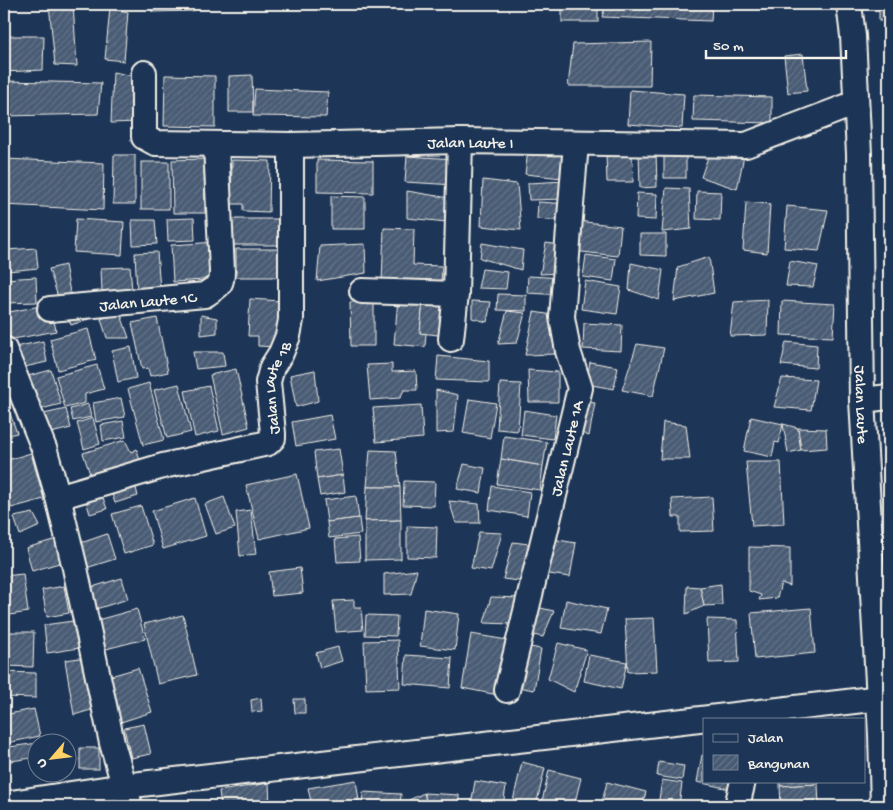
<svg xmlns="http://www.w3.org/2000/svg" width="893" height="810" font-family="'Gochi Hand',sans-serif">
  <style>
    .building { fill: url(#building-hatch); stroke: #f4f1e8 }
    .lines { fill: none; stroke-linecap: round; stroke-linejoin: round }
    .minor-casing { stroke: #f4f1e8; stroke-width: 28 }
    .minor { stroke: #1d3557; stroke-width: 24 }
    .labels { text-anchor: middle; stroke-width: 4; stroke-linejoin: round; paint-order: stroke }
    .street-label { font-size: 16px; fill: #f4f1e8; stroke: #1d3557 }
  </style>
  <defs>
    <pattern id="building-hatch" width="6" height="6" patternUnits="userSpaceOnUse" patternTransform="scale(1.25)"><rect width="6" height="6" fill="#485b74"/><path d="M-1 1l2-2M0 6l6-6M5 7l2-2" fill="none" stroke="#637388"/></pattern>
  </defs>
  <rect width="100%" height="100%" fill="#1d3557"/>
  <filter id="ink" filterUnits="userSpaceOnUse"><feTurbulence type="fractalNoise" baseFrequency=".02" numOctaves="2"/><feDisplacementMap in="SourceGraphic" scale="10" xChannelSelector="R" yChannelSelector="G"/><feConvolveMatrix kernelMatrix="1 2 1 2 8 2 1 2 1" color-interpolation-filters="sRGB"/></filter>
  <g filter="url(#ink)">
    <g class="building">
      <path d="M 49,4 L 73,4 L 77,66 L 55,65 Z"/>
      <path d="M 151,4 L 193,4 L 193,11 L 152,12 Z"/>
      <rect x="562" y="4" width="36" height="18"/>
      <path d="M 606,4 L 712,4 L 711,21 L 602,17 Z"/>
      <rect x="879" y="4" width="10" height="17"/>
      <path d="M 110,8 L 128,12 L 124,61 L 105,59 Z"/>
      <path d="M 4,36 L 44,36 L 43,70 L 4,72 Z"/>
      <path d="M 651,42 L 650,86 L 568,86 L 573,44 Z"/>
      <path d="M 803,54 L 807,91 L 788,93 L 784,56 Z"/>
      <path d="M 113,72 L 138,77 L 137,122 L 111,123 Z"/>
      <path d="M 165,75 L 215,76 L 215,127 L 164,126 Z"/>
      <path d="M 252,75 L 253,112 L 229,112 L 229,76 Z"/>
      <path d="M 4,81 L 101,83 L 98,114 L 4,116 Z"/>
      <path d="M 255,89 L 328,92 L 326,117 L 253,116 Z"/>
      <path d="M 630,90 L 684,94 L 682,128 L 628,124 Z"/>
      <path d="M 694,95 L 772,97 L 772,123 L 693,121 Z"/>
      <path d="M 528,150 L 565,154 L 562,178 L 525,174 Z"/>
      <path d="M 639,151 L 656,151 L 657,187 L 640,188 Z"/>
      <path d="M 686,151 L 686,178 L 664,178 L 664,152 Z"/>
      <path d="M 632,152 L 633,182 L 607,182 L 606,153 Z"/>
      <path d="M 114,155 L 135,155 L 135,204 L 113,204 Z"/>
      <path d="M 407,156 L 455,159 L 455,185 L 405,182 Z"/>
      <path d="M 744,156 L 737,189 L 701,177 L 708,157 Z"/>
      <path d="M 4,159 L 104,163 L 103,210 L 4,205 Z"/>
      <path d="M 204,159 L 205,213 L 173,213 L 172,160 Z"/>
      <path d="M 232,160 L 270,161 L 269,212 L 243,211 L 243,204 L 231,204 Z"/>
      <path d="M 317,160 L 373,161 L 373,193 L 317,192 Z"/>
      <rect x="141" y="162" width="28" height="47"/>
      <path d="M 483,180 L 517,184 L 521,230 L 481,226 Z"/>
      <path d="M 565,181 L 565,199 L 529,200 L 528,183 Z"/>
      <path d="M 666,188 L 689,189 L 691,229 L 662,232 Z"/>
      <path d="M 407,191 L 449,198 L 447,222 L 407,218 Z"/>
      <path d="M 697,191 L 721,192 L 720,220 L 696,219 Z"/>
      <path d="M 637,193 L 657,194 L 656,220 L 636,219 Z"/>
      <path d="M 331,196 L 365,197 L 365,229 L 331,229 Z"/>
      <path d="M 538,202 L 569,204 L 567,221 L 537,219 Z"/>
      <path d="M 746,202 L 770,204 L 767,253 L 743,250 Z"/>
      <path d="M 787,206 L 828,210 L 819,251 L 784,248 Z"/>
      <path d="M 194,218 L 195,240 L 168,241 L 167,219 Z"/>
      <path d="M 76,219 L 124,222 L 122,255 L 74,252 Z"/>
      <path d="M 230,219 L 278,219 L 278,245 L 231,245 Z"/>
      <path d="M 132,220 L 155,220 L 157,244 L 133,245 Z"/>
      <path d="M 577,221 L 621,226 L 618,256 L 573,251 Z"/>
      <path d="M 384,228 L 414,229 L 413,265 L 442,266 L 441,285 L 382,283 Z"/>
      <path d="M 640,234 L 666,234 L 666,256 L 640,255 Z"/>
      <path d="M 217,242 L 219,279 L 173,282 L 171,245 Z"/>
      <path d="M 482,243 L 523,250 L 521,270 L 480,258 Z"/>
      <path d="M 546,243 L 565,246 L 560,273 L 540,274 Z"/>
      <path d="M 365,244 L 366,273 L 317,281 L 320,246 Z"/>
      <path d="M 36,248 L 38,268 L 8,271 L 6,250 Z"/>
      <path d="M 236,249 L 285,249 L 286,277 L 236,277 Z"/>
      <path d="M 157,252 L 160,289 L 137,291 L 135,253 Z"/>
      <path d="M 586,255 L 616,259 L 613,281 L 583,277 Z"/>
      <path d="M 709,257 L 714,293 L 674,301 L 678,267 Z"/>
      <path d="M 790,261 L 818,266 L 813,287 L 786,286 Z"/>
      <path d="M 631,263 L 663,270 L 659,300 L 629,290 Z"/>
      <path d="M 65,265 L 71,298 L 58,297 L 49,269 Z"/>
      <path d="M 130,267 L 132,290 L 102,292 L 101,268 Z"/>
      <path d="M 482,269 L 508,272 L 506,289 L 478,288 Z"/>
      <path d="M 528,276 L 564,278 L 563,295 L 527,293 Z"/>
      <path d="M 36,277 L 37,302 L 5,303 L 4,279 Z"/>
      <path d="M 585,281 L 621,287 L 617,314 L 581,309 Z"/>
      <path d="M 498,294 L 526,295 L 526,311 L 497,310 Z"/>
      <path d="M 250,299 L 281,301 L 279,347 L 258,346 L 258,336 L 248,336 Z"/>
      <path d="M 398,299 L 423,301 L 420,333 L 426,333 L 425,347 L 394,344 Z"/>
      <path d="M 768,300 L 767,335 L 730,336 L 734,302 Z"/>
      <path d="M 423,301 L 450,303 L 447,336 L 420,333 Z"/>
      <path d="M 472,301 L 491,302 L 487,322 L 472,318 Z"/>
      <path d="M 782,301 L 835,304 L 833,337 L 781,335 Z"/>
      <path d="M 350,302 L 374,302 L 374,346 L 351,346 Z"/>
      <path d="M 51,304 L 56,331 L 8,340 L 4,313 Z"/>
      <path d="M 507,311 L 525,313 L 517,343 L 498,344 Z"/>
      <path d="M 120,312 L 129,338 L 107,338 L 101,319 Z"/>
      <path d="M 534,312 L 559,316 L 555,354 L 525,355 Z"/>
      <path d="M 67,313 L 102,315 L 71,325 Z"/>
      <path d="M 201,315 L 217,318 L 217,333 L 201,335 Z"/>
      <path d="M 157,318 L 168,372 L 150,376 L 148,368 L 142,369 L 132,323 Z"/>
      <path d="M 584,323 L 622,325 L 621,351 L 583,349 Z"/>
      <path d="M 88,329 L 96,360 L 58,370 L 50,339 Z"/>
      <path d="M 43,341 L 47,362 L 20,368 L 15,347 Z"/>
      <path d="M 786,342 L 817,345 L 816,368 L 781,365 Z"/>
      <path d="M 637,344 L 664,348 L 653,396 L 622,390 Z"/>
      <path d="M 131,347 L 136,378 L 118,382 L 112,351 Z"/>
      <path d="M 193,352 L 223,352 L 225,366 L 196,369 Z"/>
      <path d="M 438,356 L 489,361 L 489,382 L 436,380 Z"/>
      <path d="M 590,362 L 618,367 L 614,389 L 586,384 Z"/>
      <path d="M 392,364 L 392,372 L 416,371 L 417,390 L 404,390 L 400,398 L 370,400 L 367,365 Z"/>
      <path d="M 97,365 L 104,389 L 85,394 L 85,403 L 65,408 L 56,376 Z"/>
      <path d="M 236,369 L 249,427 L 223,434 L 210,375 Z"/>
      <path d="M 51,370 L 61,404 L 33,411 L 24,377 Z"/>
      <path d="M 315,370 L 318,401 L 296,407 L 290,375 Z"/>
      <path d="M 528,370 L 558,372 L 558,402 L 529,402 Z"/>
      <path d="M 4,373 L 10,400 L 4,402 Z"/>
      <path d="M 782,378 L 816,380 L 811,410 L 774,407 Z"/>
      <path d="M 149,383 L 164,440 L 143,445 L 128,389 Z"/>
      <path d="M 500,383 L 521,384 L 518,431 L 497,429 Z"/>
      <path d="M 179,384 L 191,432 L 167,438 L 154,390 Z"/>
      <path d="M 209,386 L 219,431 L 195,437 L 185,391 Z"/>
      <path d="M 436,390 L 458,395 L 454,432 L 436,433 Z"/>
      <path d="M 121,398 L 125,417 L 96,422 L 93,403 Z"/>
      <path d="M 469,399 L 496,403 L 490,438 L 463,433 Z"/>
      <path d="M 577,400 L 595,403 L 589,436 L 566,427 Z"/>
      <path d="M 88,404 L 91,417 L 73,421 L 70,409 Z"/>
      <path d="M 421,405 L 423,438 L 376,442 L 373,408 Z"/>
      <path d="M 8,408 L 17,433 L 4,436 L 4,410 Z"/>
      <path d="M 66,409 L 71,428 L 43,435 L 39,415 Z"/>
      <path d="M 524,410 L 556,415 L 553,439 L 521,435 Z"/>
      <path d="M 330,415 L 335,439 L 296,446 L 292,422 Z"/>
      <path d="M 751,417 L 783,424 L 779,443 L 775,442 L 772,457 L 744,451 Z"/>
      <path d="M 93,418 L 100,444 L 84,449 L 77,423 Z"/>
      <path d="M 123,421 L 126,437 L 103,441 L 101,425 Z"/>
      <path d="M 663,422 L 686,425 L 690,459 L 660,459 Z"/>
      <path d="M 783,424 L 798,428 L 801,450 L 788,453 Z"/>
      <path d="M 798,428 L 826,429 L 827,448 L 801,450 Z"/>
      <path d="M 504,436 L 547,442 L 543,466 L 501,459 Z"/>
      <path d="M 125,440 L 131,452 L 137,449 L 141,466 L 91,477 L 83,453 Z"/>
      <path d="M 339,449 L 343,475 L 317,479 L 314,452 Z"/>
      <path d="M 370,450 L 396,451 L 400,487 L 367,487 Z"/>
      <path d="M 31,453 L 44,499 L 11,508 L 4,484 L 4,461 Z"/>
      <path d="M 501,459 L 543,466 L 540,490 L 497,484 Z"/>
      <path d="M 746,462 L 781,462 L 784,524 L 752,526 Z"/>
      <path d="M 464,464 L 485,468 L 481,493 L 457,489 Z"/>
      <path d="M 297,474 L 309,528 L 259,539 L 246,485 Z"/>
      <path d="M 343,475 L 345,492 L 320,496 L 317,479 Z"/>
      <path d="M 404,481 L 435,482 L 434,506 L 403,505 Z"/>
      <path d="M 135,484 L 138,496 L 115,503 L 111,491 Z"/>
      <path d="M 492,486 L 530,492 L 527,516 L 489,510 Z"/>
      <path d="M 367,487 L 400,487 L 401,520 L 365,521 Z"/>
      <path d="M 101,492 L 107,509 L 90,514 L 85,497 Z"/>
      <path d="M 356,496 L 359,518 L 327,522 L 324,500 Z"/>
      <path d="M 224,497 L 235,528 L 216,534 L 205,504 Z"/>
      <path d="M 712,497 L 714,531 L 680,532 L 680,517 L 673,517 L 672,499 Z"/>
      <path d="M 195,498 L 206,536 L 163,549 L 152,511 Z"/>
      <path d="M 449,501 L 479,504 L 480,523 L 456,523 Z"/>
      <path d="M 141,506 L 153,545 L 124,554 L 112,514 Z"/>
      <path d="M 251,510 L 256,554 L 240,556 L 236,512 Z"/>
      <path d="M 33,513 L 40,526 L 20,535 L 14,517 Z"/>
      <path d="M 359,518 L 361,534 L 329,538 L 327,522 Z"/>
      <path d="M 401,520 L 401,559 L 365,560 L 365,521 Z"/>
      <path d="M 407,526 L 437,527 L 436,558 L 407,557 Z"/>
      <path d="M 479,532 L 502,533 L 491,571 L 471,568 Z"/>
      <path d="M 107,534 L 115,559 L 86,568 L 78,544 Z"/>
      <path d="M 358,537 L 360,561 L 337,562 L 335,539 Z"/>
      <path d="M 60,538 L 66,561 L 32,571 L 26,548 Z"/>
      <path d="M 552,539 L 576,543 L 570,577 L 542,573 Z"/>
      <path d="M 513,542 L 537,545 L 527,582 L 503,579 Z"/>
      <path d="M 749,547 L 790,548 L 790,586 L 781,583 L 777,598 L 759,600 L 761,595 L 749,591 Z"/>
      <path d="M 300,568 L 303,593 L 272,596 L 269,572 Z"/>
      <path d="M 417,570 L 411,594 L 384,595 L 384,574 Z"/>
      <path d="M 23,574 L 28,612 L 4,616 L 4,576 Z"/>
      <path d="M 122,578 L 128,599 L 96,609 L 89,588 Z"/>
      <path d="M 721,584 L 722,605 L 704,606 L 700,587 Z"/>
      <path d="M 64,586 L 69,613 L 47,617 L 42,590 Z"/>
      <path d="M 687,586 L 700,587 L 704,606 L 686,614 Z"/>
      <path d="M 491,597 L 522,598 L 512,624 L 484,623 Z"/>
      <path d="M 354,600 L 354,607 L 361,607 L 363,630 L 336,632 L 333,601 Z"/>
      <path d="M 566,600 L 607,609 L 601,634 L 561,628 Z"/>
      <path d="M 527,605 L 554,611 L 543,637 L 524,633 Z"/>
      <path d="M 811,608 L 815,653 L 755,659 L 751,613 Z"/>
      <path d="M 137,609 L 145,639 L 102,650 L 94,621 Z"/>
      <path d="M 424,609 L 459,614 L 455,650 L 420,646 Z"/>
      <path d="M 183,615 L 197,675 L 158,684 L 144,624 Z"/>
      <path d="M 366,615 L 397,616 L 396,636 L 365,635 Z"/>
      <path d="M 654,618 L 657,671 L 628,672 L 625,619 Z"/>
      <path d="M 707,619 L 737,620 L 739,662 L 709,663 Z"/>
      <path d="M 73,621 L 79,648 L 47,653 L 44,625 Z"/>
      <path d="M 4,632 L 34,632 L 33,667 L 4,666 Z"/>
      <path d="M 471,634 L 507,640 L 498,695 L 462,688 Z"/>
      <path d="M 398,640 L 400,688 L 366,689 L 364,641 Z"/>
      <path d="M 558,643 L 587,650 L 574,692 L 548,679 Z"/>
      <path d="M 514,644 L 541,649 L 534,690 L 507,685 Z"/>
      <path d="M 338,647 L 342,661 L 320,668 L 316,653 Z"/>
      <path d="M 406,655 L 452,658 L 450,688 L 404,684 Z"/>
      <path d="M 589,655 L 627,662 L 621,689 L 584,681 Z"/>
      <path d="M 87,657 L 101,707 L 74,715 L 65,660 Z"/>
      <path d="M 138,668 L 152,712 L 121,722 L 107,677 Z"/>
      <path d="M 4,672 L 36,673 L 36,698 L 4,697 Z"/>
      <path d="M 261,698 L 262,711 L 252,712 L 251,700 Z"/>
      <path d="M 294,699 L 305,699 L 305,713 L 295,713 Z"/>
      <path d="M 34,709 L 40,736 L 7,743 L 4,728 L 4,715 Z"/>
      <path d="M 144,724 L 151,754 L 131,758 L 124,728 Z"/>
      <path d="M 38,743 L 38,757 L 11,761 L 9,747 Z"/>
      <rect x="80" y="748" width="19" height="21"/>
      <path d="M 702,755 L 704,756 L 704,781 L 732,781 L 730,789 L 697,782 Z"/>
      <path d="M 522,762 L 545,768 L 536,806 L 512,805 Z"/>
      <path d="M 659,762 L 684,766 L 682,780 L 657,776 Z"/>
      <path d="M 549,770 L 581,778 L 574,806 L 559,806 L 542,802 Z"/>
      <path d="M 356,780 L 359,801 L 330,806 L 312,806 L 308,788 Z"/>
      <path d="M 662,780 L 682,783 L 679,806 L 658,806 Z"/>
      <path d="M 475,781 L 506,786 L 503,806 L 471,806 Z"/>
      <path d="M 780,781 L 818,781 L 818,784 L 780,786 Z"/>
      <path d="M 607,782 L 646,792 L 642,806 L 601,806 Z"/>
      <path d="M 269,783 L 270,806 L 221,806 L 219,791 Z"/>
      <path d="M 818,784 L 819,806 L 781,806 L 780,786 Z"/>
      <path d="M 363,792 L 401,794 L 400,806 L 362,806 Z"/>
      <path d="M 424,793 L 428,806 L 410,806 L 409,800 Z"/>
      <path d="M 424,793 L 459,795 L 459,806 L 428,806 Z"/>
      <path d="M 682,801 L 715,805 L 715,806 L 682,806 Z"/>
      <path d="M 198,802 L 199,806 L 178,806 L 178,804 Z"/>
    </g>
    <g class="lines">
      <g class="minor-casing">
        <g id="minor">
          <path id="s1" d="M 849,4 L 853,36 L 859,154 L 862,400 L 881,735 L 883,806"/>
          <path id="s2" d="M 144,73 L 144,137 L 155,143 L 291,145 L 460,141 L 746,145 L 856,103"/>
          <path d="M 362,291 L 456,294"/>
          <path id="s3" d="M 50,309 L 205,295 C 217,286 222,287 222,271 L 216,145"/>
          <path d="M 451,339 L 456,294 L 460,141"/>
          <path d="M 4,349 L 45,451 L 58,497 L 75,568 L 112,743 L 130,806"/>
          <path d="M 862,400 L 889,397"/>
          <path id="s4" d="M 58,497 L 163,466 L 268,443 L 273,438 L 273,433 L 268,382 L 272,367 L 281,353 L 288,336 L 291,320 L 291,145"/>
          <path id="s5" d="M 507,690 L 580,388 L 568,351 L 562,317 L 576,143"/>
          <path d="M 4,804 L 124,786 L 889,697"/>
          <path d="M 737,806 L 743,781"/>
        </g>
      </g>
      <use href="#minor" class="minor"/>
    </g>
  </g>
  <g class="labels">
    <g class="street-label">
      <text dy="6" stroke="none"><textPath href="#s2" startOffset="392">Jalan Laute I</textPath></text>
      <text dy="6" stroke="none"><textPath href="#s3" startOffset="98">Jalan Laute 1C</textPath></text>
      <text dy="6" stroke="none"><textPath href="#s4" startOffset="276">Jalan Laute 1B</textPath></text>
      <text dy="6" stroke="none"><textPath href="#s1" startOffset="401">Jalan Laute</textPath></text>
      <text dy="6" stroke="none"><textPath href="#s5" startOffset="249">Jalan Laute 1A</textPath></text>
    </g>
  </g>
  <rect width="893" height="810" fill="none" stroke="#1d3557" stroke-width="20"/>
  <rect x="10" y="10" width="873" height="790" fill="none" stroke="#f4f1e8" stroke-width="2" filter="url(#ink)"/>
  <rect x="703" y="718" width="162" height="65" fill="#1d3557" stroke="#738091"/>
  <rect x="713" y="734" width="25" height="8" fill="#1d3557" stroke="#738091"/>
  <text x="748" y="742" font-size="15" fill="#f4f1e8">Jalan</text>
  <rect x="713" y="755" width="25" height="15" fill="url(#building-hatch)" stroke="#738091"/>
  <text x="748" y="768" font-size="15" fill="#f4f1e8">Bangunan</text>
  <g transform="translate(52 758) rotate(242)"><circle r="24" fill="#1d3557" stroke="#738091"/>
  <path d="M0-4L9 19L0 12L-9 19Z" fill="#ffd166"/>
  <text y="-8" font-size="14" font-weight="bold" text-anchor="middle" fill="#f4f1e8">U</text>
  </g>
  <path d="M706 50v8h140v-8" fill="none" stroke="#f4f1e8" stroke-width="2.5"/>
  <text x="713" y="50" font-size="15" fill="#f4f1e8" stroke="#1d3557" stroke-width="4" paint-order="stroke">50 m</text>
</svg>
